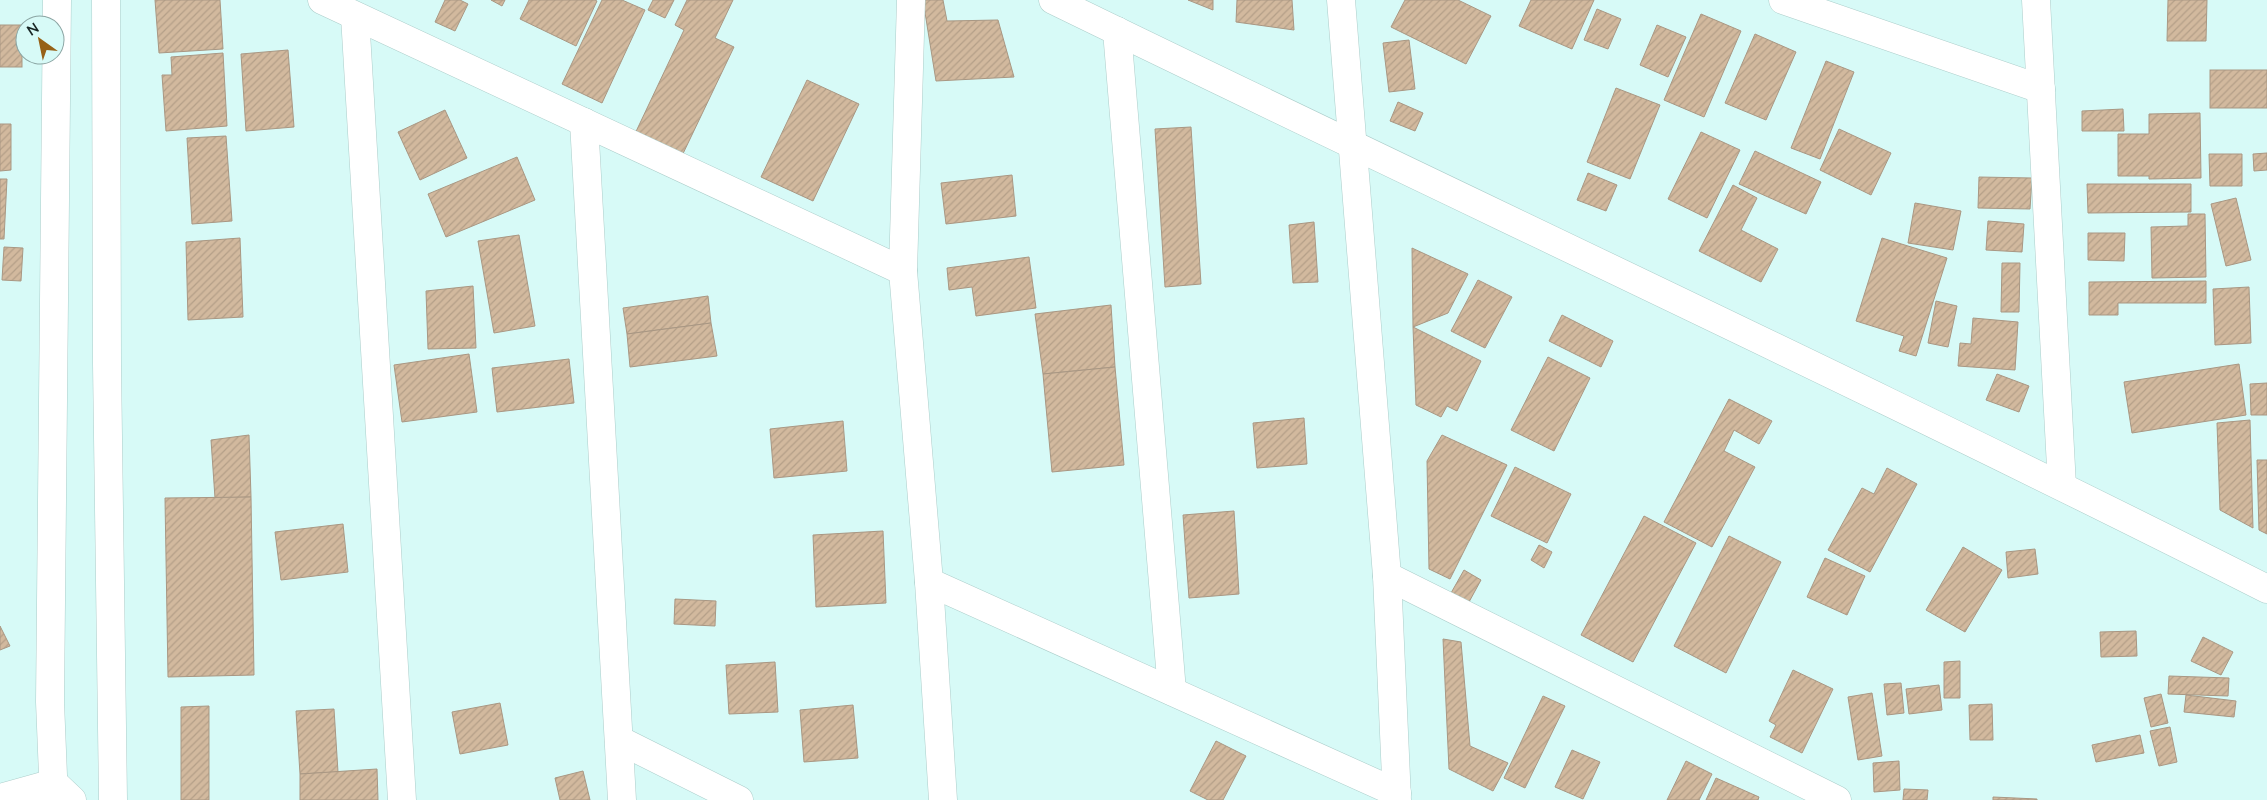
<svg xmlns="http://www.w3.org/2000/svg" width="2267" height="800" font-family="Lato,sans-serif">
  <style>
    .building { fill: url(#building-hatch); stroke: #a99783 }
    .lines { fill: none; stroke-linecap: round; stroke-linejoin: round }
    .minor-casing { stroke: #accdca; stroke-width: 29 }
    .tertiary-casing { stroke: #accdca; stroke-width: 29 }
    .minor { stroke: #fff; stroke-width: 28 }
    .tertiary { stroke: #fff; stroke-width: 28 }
  </style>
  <defs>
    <pattern id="building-hatch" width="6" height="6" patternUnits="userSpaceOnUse" patternTransform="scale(1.25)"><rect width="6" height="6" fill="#d2b99e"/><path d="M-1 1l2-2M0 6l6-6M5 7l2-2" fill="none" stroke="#b49f88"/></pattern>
  </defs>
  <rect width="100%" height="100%" fill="#d7faf7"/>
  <g class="building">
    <path d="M 155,0 L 220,0 L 223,49 L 159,53 Z"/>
    <path d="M 445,0 L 460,0 L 468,4 L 455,31 L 435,22 Z"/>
    <path d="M 491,0 L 505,0 L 502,6 Z"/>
    <path d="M 529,0 L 595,0 L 597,1 L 576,46 L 520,19 Z"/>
    <path d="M 602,0 L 622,0 L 645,10 L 602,103 L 562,84 Z"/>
    <path d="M 653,0 L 674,0 L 665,18 L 648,10 Z"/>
    <path d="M 687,0 L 733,0 L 715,38 L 734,47 L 679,162 L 632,140 L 684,30 L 675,25 Z"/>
    <path d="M 923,0 L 943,0 L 947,21 L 998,20 L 1014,77 L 936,81 Z"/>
    <path d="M 1188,0 L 1213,0 L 1213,10 Z"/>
    <path d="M 1237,0 L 1292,0 L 1294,30 L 1236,22 Z"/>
    <path d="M 1405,0 L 1458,0 L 1491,16 L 1466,64 L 1391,27 Z"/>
    <path d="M 1531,0 L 1594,0 L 1572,49 L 1519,26 Z"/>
    <path d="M 2168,0 L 2207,0 L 2206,41 L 2167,41 Z"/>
    <path d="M 1597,9 L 1621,19 L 1608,49 L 1584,40 Z"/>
    <path d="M 1701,14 L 1741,31 L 1704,117 L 1664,100 Z"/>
    <rect x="0" y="25" width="22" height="42"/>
    <path d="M 1657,25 L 1686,37 L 1668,77 L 1640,65 Z"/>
    <path d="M 1755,34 L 1796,52 L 1766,120 L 1725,103 Z"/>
    <path d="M 1409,40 L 1415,89 L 1389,92 L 1383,43 Z"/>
    <path d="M 288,50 L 294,127 L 246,131 L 241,54 Z"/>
    <path d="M 223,53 L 227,126 L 166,131 L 162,75 L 172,75 L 171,57 Z"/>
    <path d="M 1826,61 L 1854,72 L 1820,159 L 1791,148 Z"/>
    <rect x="2210" y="70" width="57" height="38"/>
    <path d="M 807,80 L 859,104 L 813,201 L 761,177 Z"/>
    <path d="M 1616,88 L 1660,105 L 1630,179 L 1587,162 Z"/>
    <path d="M 1398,102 L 1423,113 L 1415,131 L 1390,121 Z"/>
    <path d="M 2123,109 L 2124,131 L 2082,131 L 2082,111 Z"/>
    <path d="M 445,110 L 467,158 L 420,180 L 398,132 Z"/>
    <path d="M 2200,113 L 2201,178 L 2149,179 L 2149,176 L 2118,176 L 2118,134 L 2149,134 L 2149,114 Z"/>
    <path d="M 0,124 L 11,124 L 11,170 L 0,171 Z"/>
    <path d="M 1191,127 L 1201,284 L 1165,287 L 1155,129 Z"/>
    <path d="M 1839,129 L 1891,153 L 1871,195 L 1820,170 Z"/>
    <path d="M 1701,132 L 1740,150 L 1707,218 L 1668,199 Z"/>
    <path d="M 226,136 L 232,221 L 192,224 L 187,138 Z"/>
    <path d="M 1755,151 L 1821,182 L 1806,214 L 1739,184 Z"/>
    <path d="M 2267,153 L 2267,170 L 2254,171 L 2253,154 Z"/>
    <path d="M 2209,154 L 2242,154 L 2242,186 L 2210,186 Z"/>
    <path d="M 517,157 L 535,200 L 446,237 L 428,194 Z"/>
    <path d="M 1588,173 L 1617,185 L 1606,211 L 1577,200 Z"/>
    <path d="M 1012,175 L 1016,216 L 946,224 L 941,183 Z"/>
    <path d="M 1979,177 L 2032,178 L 2030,209 L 1978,208 Z"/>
    <path d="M 0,179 L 7,179 L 4,239 L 0,239 Z"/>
    <path d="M 2087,184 L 2191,184 L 2191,212 L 2088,213 Z"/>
    <path d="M 1733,185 L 1757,198 L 1741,230 L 1778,249 L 1761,282 L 1699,251 Z"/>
    <path d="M 2236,198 L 2251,260 L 2226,266 L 2211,204 Z"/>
    <path d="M 1915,203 L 1961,211 L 1953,250 L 1908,243 Z"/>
    <path d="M 2188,214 L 2205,214 L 2206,277 L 2152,278 L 2151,227 L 2188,226 Z"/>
    <path d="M 1988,221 L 2024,224 L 2022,252 L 1986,250 Z"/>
    <path d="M 1314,222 L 1318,282 L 1293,283 L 1289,225 Z"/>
    <path d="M 2088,233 L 2125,233 L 2124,261 L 2088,260 Z"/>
    <path d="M 519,235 L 535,326 L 494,333 L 478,241 Z"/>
    <path d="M 240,238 L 243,317 L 188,320 L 186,242 Z"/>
    <path d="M 1882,238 L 1947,258 L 1916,356 L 1899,351 L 1904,336 L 1856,321 Z"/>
    <path d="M 4,247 L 23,248 L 21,281 L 2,280 Z"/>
    <path d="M 1412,248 L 1468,274 L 1448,313 L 1413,327 Z"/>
    <path d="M 1029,257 L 1036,308 L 976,316 L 972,287 L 949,290 L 947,268 Z"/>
    <path d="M 2002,263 L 2020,263 L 2019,312 L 2001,312 Z"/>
    <path d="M 1478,280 L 1512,297 L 1485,348 L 1451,331 Z"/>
    <path d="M 2206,281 L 2206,303 L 2118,303 L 2118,315 L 2089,315 L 2089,282 Z"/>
    <path d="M 473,286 L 476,348 L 428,349 L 426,291 Z"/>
    <path d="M 2249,287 L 2251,343 L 2215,345 L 2213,289 Z"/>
    <path d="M 708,296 L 711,323 L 627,334 L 623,308 Z"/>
    <path d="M 1936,301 L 1957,306 L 1948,347 L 1928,343 Z"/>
    <path d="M 1111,305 L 1115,367 L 1043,374 L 1035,314 Z"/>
    <path d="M 1562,315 L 1613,341 L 1601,367 L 1549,341 Z"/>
    <path d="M 1973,318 L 2018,322 L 2015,370 L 1958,366 L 1960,343 L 1971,344 Z"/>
    <path d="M 711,323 L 717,356 L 630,367 L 627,334 Z"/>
    <path d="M 1413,327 L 1481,361 L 1457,411 L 1447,406 L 1441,417 L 1416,405 Z"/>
    <path d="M 469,354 L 477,412 L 402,422 L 394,365 Z"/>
    <path d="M 1548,357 L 1590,378 L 1554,451 L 1511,430 Z"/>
    <path d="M 569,359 L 574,403 L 497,412 L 492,368 Z"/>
    <path d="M 2239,364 L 2246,415 L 2132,433 L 2124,382 Z"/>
    <path d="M 1115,367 L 1124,465 L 1052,472 L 1043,374 Z"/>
    <path d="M 1997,374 L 2029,386 L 2019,412 L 1986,400 Z"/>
    <path d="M 2267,383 L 2267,415 L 2251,415 L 2250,384 Z"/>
    <path d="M 1729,399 L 1772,421 L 1759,444 L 1734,430 L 1724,451 L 1755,467 L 1712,547 L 1664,522 Z"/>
    <path d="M 1304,418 L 1307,464 L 1257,468 L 1253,423 Z"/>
    <path d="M 2250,420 L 2253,528 L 2220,510 L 2217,423 Z"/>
    <path d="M 843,421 L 847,471 L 774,478 L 770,429 Z"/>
    <path d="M 249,435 L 251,497 L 215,498 L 211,440 Z"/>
    <path d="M 1442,435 L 1507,465 L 1450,579 L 1429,569 L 1427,461 Z"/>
    <path d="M 2257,460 L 2267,460 L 2267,534 L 2259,530 Z"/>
    <path d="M 1515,467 L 1571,494 L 1547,543 L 1491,516 Z"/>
    <path d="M 1887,468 L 1917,484 L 1870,572 L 1828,550 L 1862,488 L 1874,494 Z"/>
    <path d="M 251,497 L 254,675 L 168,677 L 165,498 Z"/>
    <path d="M 1234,511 L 1239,594 L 1189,598 L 1183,515 Z"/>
    <path d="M 1644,516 L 1696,543 L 1633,662 L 1581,635 Z"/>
    <path d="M 343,524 L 348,572 L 281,580 L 275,532 Z"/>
    <path d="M 883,531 L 886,603 L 816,607 L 813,535 Z"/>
    <path d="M 1729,536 L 1781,562 L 1726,673 L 1674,646 Z"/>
    <path d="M 1539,545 L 1552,552 L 1544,568 L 1531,560 Z"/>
    <path d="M 1963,547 L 2002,570 L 1965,632 L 1926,610 Z"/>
    <path d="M 2035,549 L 2038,574 L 2008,578 L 2006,552 Z"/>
    <path d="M 1825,558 L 1865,576 L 1847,615 L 1807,597 Z"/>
    <path d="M 1464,570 L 1481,580 L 1469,602 L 1451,593 Z"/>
    <path d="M 675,599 L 716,601 L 715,626 L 674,624 Z"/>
    <path d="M 0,626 L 10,646 L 0,650 Z"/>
    <path d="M 2136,631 L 2137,656 L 2101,657 L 2100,632 Z"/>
    <path d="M 2203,637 L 2233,652 L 2221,675 L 2191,661 Z"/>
    <path d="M 1443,639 L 1461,642 L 1470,746 L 1508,763 L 1493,791 L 1449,769 Z"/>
    <path d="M 1960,661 L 1960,698 L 1944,698 L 1944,662 Z"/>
    <path d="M 775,662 L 778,712 L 729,714 L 726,665 Z"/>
    <path d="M 1793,670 L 1833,689 L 1802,753 L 1770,737 L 1776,725 L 1769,721 Z"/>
    <path d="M 2169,676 L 2229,678 L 2228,696 L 2168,694 Z"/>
    <path d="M 1901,683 L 1904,713 L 1887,715 L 1884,684 Z"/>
    <path d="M 1939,685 L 1942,710 L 1909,714 L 1906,689 Z"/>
    <path d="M 1872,693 L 1882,756 L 1858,760 L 1848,697 Z"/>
    <path d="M 2161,694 L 2168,723 L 2151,727 L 2144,698 Z"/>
    <path d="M 2186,695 L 2236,701 L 2234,717 L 2184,712 Z"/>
    <path d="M 1543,696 L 1565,706 L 1525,788 L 1504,778 Z"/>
    <path d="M 500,703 L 508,745 L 460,754 L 452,712 Z"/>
    <path d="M 1992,704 L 1993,740 L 1970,740 L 1969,705 Z"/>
    <path d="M 853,705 L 858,758 L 804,762 L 800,710 Z"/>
    <path d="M 209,706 L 209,800 L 181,800 L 181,707 Z"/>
    <path d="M 334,709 L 338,772 L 300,774 L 296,711 Z"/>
    <path d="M 2170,727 L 2177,762 L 2159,766 L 2150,731 Z"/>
    <path d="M 2140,735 L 2144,753 L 2096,762 L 2092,745 Z"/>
    <path d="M 1216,741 L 1246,756 L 1223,800 L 1208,800 L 1190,791 Z"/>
    <path d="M 1572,750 L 1600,762 L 1583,799 L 1555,787 Z"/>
    <path d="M 1686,761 L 1712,774 L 1699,800 L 1667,800 Z"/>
    <path d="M 1899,761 L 1900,790 L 1874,792 L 1873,763 Z"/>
    <path d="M 377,769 L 378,800 L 300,800 L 300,774 Z"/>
    <path d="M 583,771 L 590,800 L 560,800 L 555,778 Z"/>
    <path d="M 1716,778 L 1759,797 L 1758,800 L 1706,800 Z"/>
    <path d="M 1904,789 L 1928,790 L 1927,800 L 1903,800 Z"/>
    <path d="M 1993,797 L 2037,799 L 2037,800 L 1993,800 Z"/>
  </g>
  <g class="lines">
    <g class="minor-casing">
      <g id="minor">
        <path d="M 322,0 L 903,271"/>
        <path d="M 911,0 L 903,271 L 929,582 L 943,800"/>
        <path d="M 1783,0 L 2041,89"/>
        <path d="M 2036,0 L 2062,486"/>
        <path d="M 355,16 L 402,800"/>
        <path d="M 1117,31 L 1172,691"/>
        <path d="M 584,122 L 622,800"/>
        <path d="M 1387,576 L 1837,800"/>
        <path d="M 929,582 L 1397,793"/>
        <path d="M 619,740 L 739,800"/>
        <path d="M 0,798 L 54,783 L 72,800"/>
      </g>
    </g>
    <g class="tertiary-casing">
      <g id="tertiary">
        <path d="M 106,0 L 107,364 L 113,800"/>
        <path d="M 1053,0 C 1457,197 1865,386 2267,589"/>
        <path d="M 1341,0 L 1387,576 L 1397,800"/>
        <path d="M 54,800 L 50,702 L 57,0"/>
      </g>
    </g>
    <use href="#minor" class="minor"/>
    <use href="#tertiary" class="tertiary"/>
  </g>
  <g transform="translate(40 40) rotate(327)"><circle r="24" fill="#d7faf7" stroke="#8ba5a3"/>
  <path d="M0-4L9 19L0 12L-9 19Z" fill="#966117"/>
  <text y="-8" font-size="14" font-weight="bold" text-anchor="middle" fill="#182524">N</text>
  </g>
</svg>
